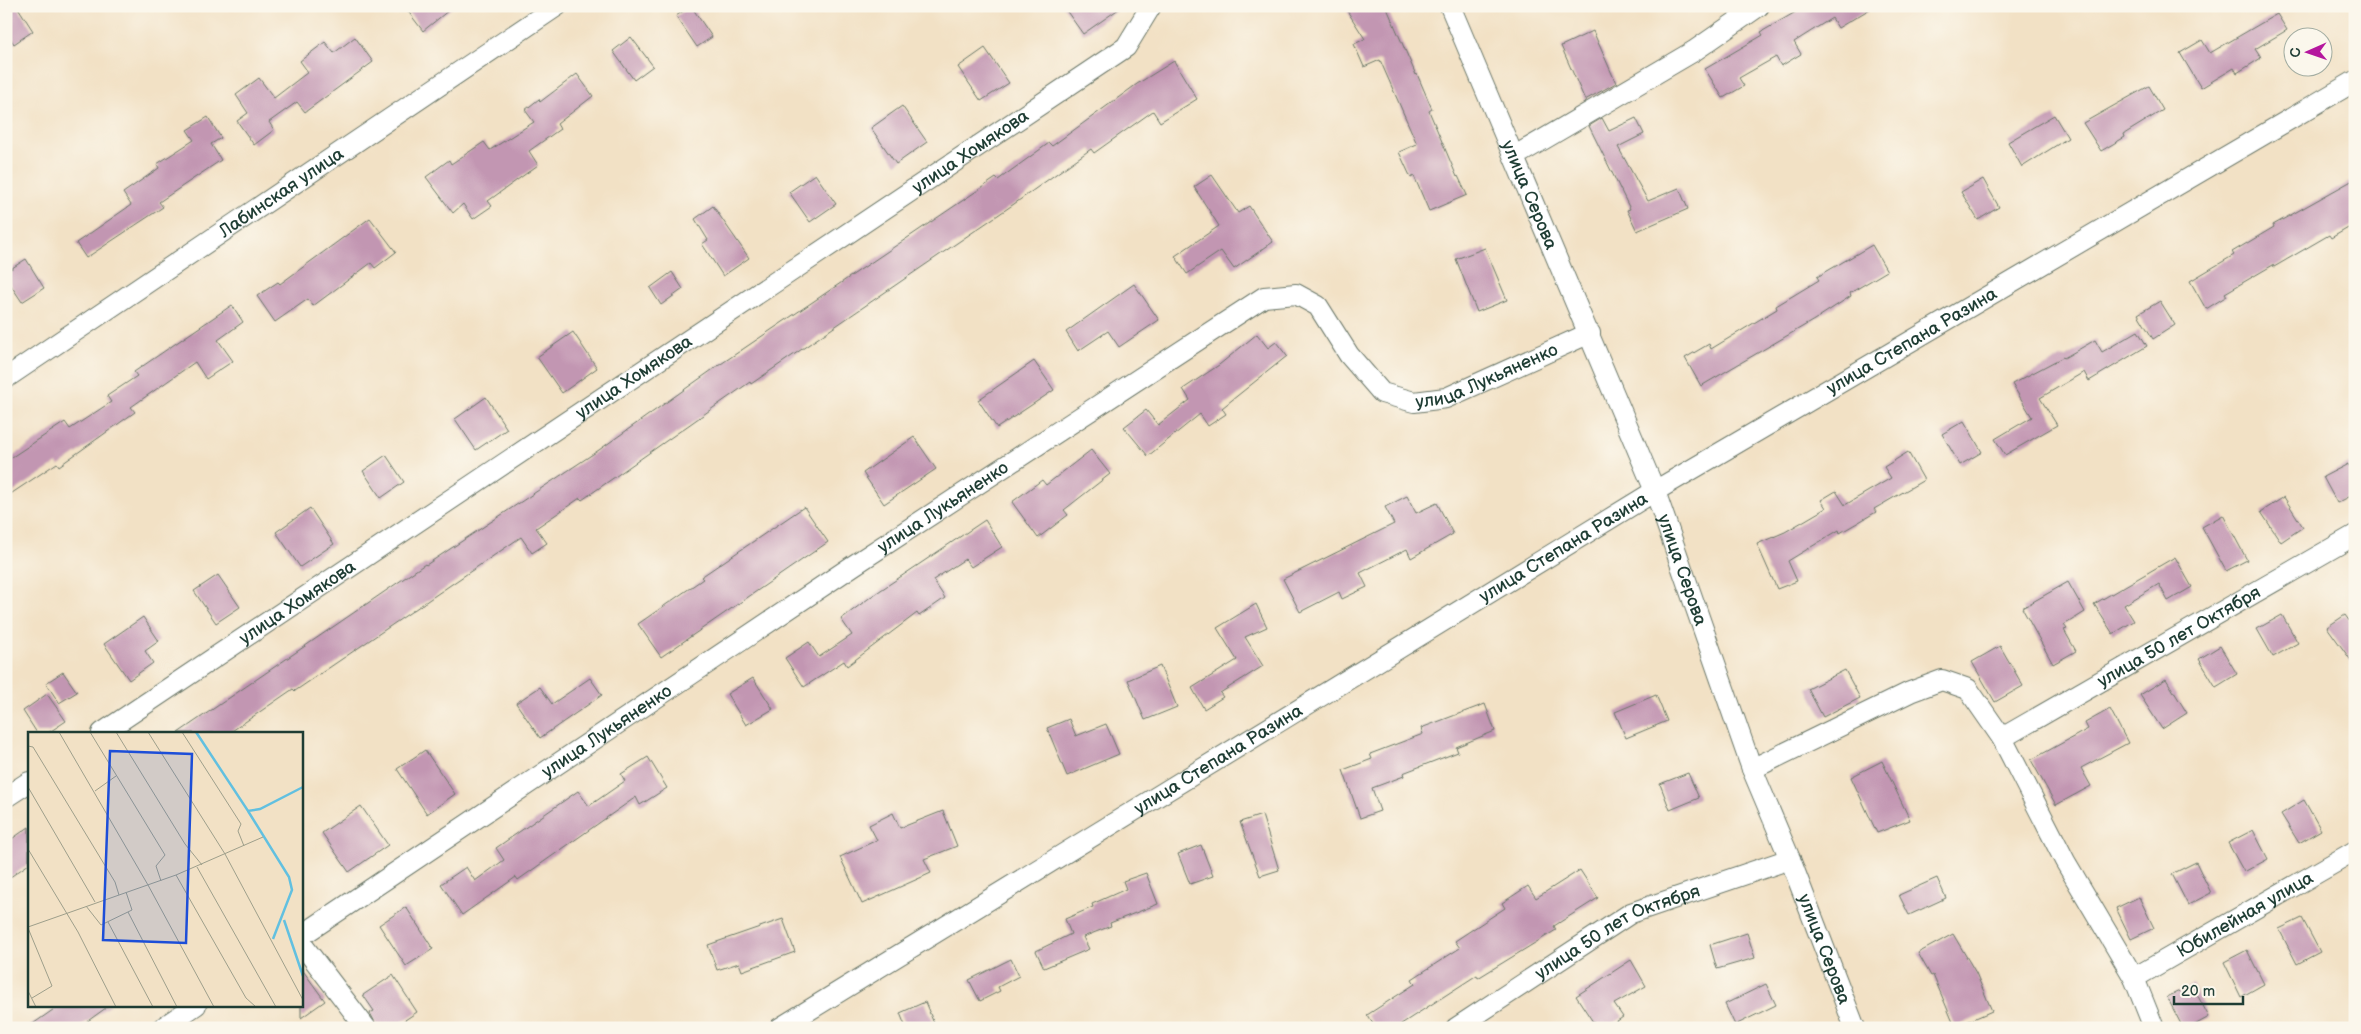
<svg xmlns="http://www.w3.org/2000/svg" width="2361" height="1034" font-family="'Balsamiq Sans',sans-serif">
  <style>
    .building { fill: #c296b2 }
    .lines { fill: none; stroke-linecap: round; stroke-linejoin: round }
    .minor-casing { stroke: #697667; stroke-width: 22 }
    .minor { stroke: #fff; stroke-width: 20 }
    .labels { text-anchor: middle; stroke-width: 4; stroke-linejoin: round; paint-order: stroke }
    .street-label { font-size: 18px; fill: #1f3d34; stroke: #fbf7ec }
    .inset-river { fill: none; stroke: #62c0e0; stroke-width: 2.5 }
    .inset-road { fill: none; stroke: #9e9f8b; stroke-width: 1 }
    .view { fill: #1d4ed8; fill-opacity: 0.15; stroke: #1d4ed8; stroke-width: 2.5 }
    .inset-edge { fill: none; stroke: #1f3d34; stroke-width: 2.5 }
  </style>
  <rect width="100%" height="100%" fill="#fbf7ec"/>
  <filter id="ink" filterUnits="userSpaceOnUse"><feTurbulence type="fractalNoise" baseFrequency=".02" numOctaves="2"/><feDisplacementMap in="SourceGraphic" scale="10" xChannelSelector="R" yChannelSelector="G"/><feConvolveMatrix kernelMatrix="1 2 1 2 8 2 1 2 1" color-interpolation-filters="sRGB"/></filter>
  <filter id="wash" filterUnits="userSpaceOnUse"><feTurbulence type="fractalNoise" baseFrequency=".0096" numOctaves="4" result="noise"/><feDisplacementMap in="SourceGraphic" scale="20" xChannelSelector="R" yChannelSelector="G"/><feGaussianBlur stdDeviation="1.12" result="paint"/><feColorMatrix in="noise" values="0 0 0 0 0 0 0 0 0 0 0 0 0 0 0 0 0 1.4 0 .05"/><feComposite in="paint" operator="in"/></filter>
  <g filter="url(#wash)">
    <rect width="100%" height="100%" fill="#f2e1c5"/>
    <g id="blocks">
      <g class="building">
        <path d="M 6,6 L 17,6 L 33,31 L 14,44 L 6,32 Z"/>
        <path d="M 404,6 L 454,6 L 423,31 Z"/>
        <path d="M 691,6 L 712,37 L 697,47 L 676,16 Z"/>
        <path d="M 1063,6 L 1123,6 L 1083,34 Z"/>
        <path d="M 1344,6 L 1386,6 L 1416,75 L 1417,74 L 1432,109 L 1429,111 L 1457,177 L 1458,176 L 1467,195 L 1429,211 L 1414,176 L 1411,178 L 1399,152 L 1417,144 L 1380,60 L 1364,67 L 1354,44 L 1365,39 Z"/>
        <path d="M 1806,6 L 1875,6 L 1838,28 L 1832,18 L 1794,42 L 1801,54 L 1781,66 L 1776,57 L 1739,78 L 1744,86 L 1723,98 L 1705,69 L 1763,35 L 1761,32 Z"/>
        <path d="M 2277,14 L 2287,30 L 2255,49 L 2261,58 L 2237,73 L 2234,68 L 2201,88 L 2180,53 L 2202,40 L 2210,53 Z"/>
        <path d="M 1593,31 L 1616,83 L 1585,100 L 1561,46 Z"/>
        <path d="M 355,37 L 373,62 L 305,112 L 297,102 L 269,122 L 274,130 L 254,145 L 237,121 L 248,113 L 236,95 L 259,78 L 274,98 L 308,72 L 300,61 L 325,42 L 334,53 Z"/>
        <path d="M 631,37 L 653,66 L 634,80 L 613,51 Z"/>
        <path d="M 985,48 L 1009,83 L 981,101 L 958,67 Z"/>
        <path d="M 1174,61 L 1197,99 L 1160,122 L 1153,111 L 1094,153 L 1091,149 L 1014,204 L 751,384 L 750,382 L 582,500 L 580,498 L 536,528 L 547,543 L 532,553 L 521,537 L 295,691 L 293,689 L 229,733 L 178,733 L 425,564 L 426,565 L 599,450 L 712,370 L 996,178 L 998,180 L 1049,143 L 1052,146 L 1137,84 Z"/>
        <path d="M 577,74 L 593,96 L 557,124 L 560,129 L 529,151 L 538,165 L 488,201 L 492,206 L 473,219 L 463,204 L 453,213 L 426,177 L 449,160 L 451,164 L 484,142 L 490,150 L 534,122 L 525,110 L 539,99 L 540,102 Z"/>
        <path d="M 2149,86 L 2163,110 L 2124,134 L 2125,137 L 2101,151 L 2083,123 Z"/>
        <path d="M 902,106 L 927,142 L 896,164 L 871,128 Z"/>
        <path d="M 2054,115 L 2068,138 L 2022,167 L 2008,142 Z"/>
        <path d="M 208,117 L 221,138 L 211,144 L 221,160 L 159,202 L 163,207 L 86,258 L 76,243 L 131,205 L 123,193 L 159,168 L 157,164 L 194,140 L 187,130 Z"/>
        <path d="M 1602,118 L 1609,131 L 1636,118 L 1644,134 L 1618,147 L 1648,201 L 1679,188 L 1688,209 L 1637,231 L 1627,210 L 1630,209 L 1589,126 Z"/>
        <path d="M 815,174 L 836,204 L 810,222 L 789,192 Z"/>
        <path d="M 1212,175 L 1238,213 L 1249,206 L 1273,242 L 1234,269 L 1221,251 L 1187,274 L 1175,256 L 1219,226 L 1194,187 Z"/>
        <path d="M 1983,179 L 1999,207 L 1978,220 L 1961,192 Z"/>
        <path d="M 2355,179 L 2355,224 L 2331,238 L 2329,235 L 2274,267 L 2273,265 L 2225,293 L 2227,296 L 2206,309 L 2190,281 L 2234,255 L 2232,252 L 2274,227 L 2273,225 Z"/>
        <path d="M 713,206 L 749,258 L 723,276 L 702,244 L 708,240 L 695,219 Z"/>
        <path d="M 370,218 L 396,252 L 375,268 L 371,263 L 313,306 L 308,299 L 275,322 L 257,296 L 278,282 L 280,284 Z"/>
        <path d="M 1872,245 L 1887,271 L 1850,293 L 1851,296 L 1814,320 L 1701,386 L 1685,358 L 1709,344 L 1711,349 L 1777,309 L 1776,306 L 1819,280 L 1817,277 Z"/>
        <path d="M 1485,248 L 1507,300 L 1477,312 L 1456,259 Z"/>
        <path d="M 26,259 L 44,288 L 22,302 L 6,278 L 6,272 Z"/>
        <path d="M 672,272 L 683,289 L 661,305 L 650,288 Z"/>
        <path d="M 1134,284 L 1159,320 L 1119,347 L 1108,331 L 1078,351 L 1066,332 Z"/>
        <path d="M 2160,301 L 2175,325 L 2153,339 L 2138,314 Z"/>
        <path d="M 232,305 L 243,322 L 218,340 L 233,361 L 206,379 L 195,362 L 131,407 L 135,412 L 59,466 L 57,463 L 6,497 L 6,461 L 65,422 L 70,429 L 111,402 L 107,396 L 137,376 L 134,372 Z"/>
        <path d="M 2138,331 L 2147,346 L 2089,381 L 2084,372 L 2040,398 L 2057,425 L 2005,455 L 1995,439 L 2032,417 L 2012,384 L 2063,357 L 2064,358 L 2095,340 L 2102,352 Z"/>
        <path d="M 573,332 L 597,368 L 562,393 L 537,357 Z"/>
        <path d="M 1257,334 L 1268,348 L 1276,342 L 1287,356 L 1222,408 L 1226,414 L 1208,426 L 1200,414 L 1148,456 L 1124,427 L 1146,410 L 1158,425 L 1190,400 L 1183,389 L 1219,365 Z"/>
        <path d="M 1034,361 L 1054,390 L 997,428 L 978,400 Z"/>
        <path d="M 486,397 L 507,429 L 476,450 L 455,419 Z"/>
        <path d="M 1964,421 L 1982,452 L 1960,465 L 1942,434 Z"/>
        <path d="M 914,437 L 936,469 L 884,504 L 863,473 Z"/>
        <path d="M 1091,450 L 1110,474 L 1064,510 L 1068,515 L 1038,538 L 1012,502 L 1042,480 L 1046,485 Z"/>
        <path d="M 1908,452 L 1924,480 L 1874,509 L 1876,512 L 1840,533 L 1839,530 L 1788,561 L 1797,581 L 1777,589 L 1757,544 L 1785,532 L 1826,508 L 1821,500 L 1836,491 L 1845,505 L 1891,478 L 1884,467 Z"/>
        <path d="M 386,455 L 404,482 L 381,498 L 363,471 Z"/>
        <path d="M 2348,464 L 2355,477 L 2355,494 L 2337,503 L 2323,477 Z"/>
        <path d="M 1407,496 L 1416,513 L 1437,503 L 1453,534 L 1411,558 L 1407,549 L 1360,573 L 1367,587 L 1342,599 L 1339,592 L 1300,612 L 1283,579 L 1394,524 L 1385,507 Z"/>
        <path d="M 2284,497 L 2303,527 L 2281,542 L 2261,512 Z"/>
        <path d="M 804,507 L 828,542 L 661,657 L 638,624 L 703,579 L 701,577 Z"/>
        <path d="M 310,508 L 334,544 L 300,567 L 276,532 Z"/>
        <path d="M 2223,515 L 2247,560 L 2226,571 L 2202,527 Z"/>
        <path d="M 985,520 L 1002,547 L 971,567 L 965,559 L 933,580 L 945,598 L 919,616 L 917,613 L 847,666 L 844,661 L 804,687 L 785,658 L 809,642 L 819,657 L 852,635 L 841,619 L 872,596 Z"/>
        <path d="M 2175,557 L 2192,587 L 2168,601 L 2159,584 L 2124,605 L 2134,621 L 2113,634 L 2094,604 Z"/>
        <path d="M 218,575 L 240,607 L 216,623 L 194,591 Z"/>
        <path d="M 2068,582 L 2085,612 L 2064,625 L 2067,629 L 2064,630 L 2076,651 L 2053,664 L 2022,608 Z"/>
        <path d="M 1256,604 L 1267,627 L 1245,637 L 1263,666 L 1220,693 L 1223,697 L 1204,709 L 1192,688 L 1237,660 L 1217,628 Z"/>
        <path d="M 2282,615 L 2298,643 L 2273,657 L 2257,629 Z"/>
        <path d="M 2345,615 L 2355,629 L 2355,666 L 2327,627 Z"/>
        <path d="M 143,617 L 159,641 L 145,651 L 153,663 L 129,680 L 104,644 Z"/>
        <path d="M 2000,646 L 2023,686 L 1995,702 L 1972,662 Z"/>
        <path d="M 2220,646 L 2237,674 L 2216,687 L 2199,659 Z"/>
        <path d="M 1160,666 L 1177,707 L 1145,720 L 1128,680 Z"/>
        <path d="M 1845,670 L 1860,698 L 1823,717 L 1808,689 Z"/>
        <path d="M 63,672 L 77,692 L 59,703 L 46,683 Z"/>
        <path d="M 590,678 L 602,695 L 540,738 L 516,703 L 540,687 L 552,704 Z"/>
        <path d="M 753,678 L 773,709 L 746,725 L 727,694 Z"/>
        <path d="M 2166,679 L 2187,713 L 2162,729 L 2140,695 Z"/>
        <path d="M 47,694 L 66,721 L 48,733 L 37,733 L 23,711 Z"/>
        <path d="M 1656,695 L 1667,721 L 1626,738 L 1615,712 Z"/>
        <path d="M 1485,704 L 1495,731 L 1456,747 L 1458,752 L 1403,773 L 1404,776 L 1372,788 L 1380,811 L 1360,818 L 1343,770 L 1372,759 L 1370,754 L 1423,734 L 1421,728 Z"/>
        <path d="M 2110,709 L 2128,743 L 2081,768 L 2091,786 L 2056,805 L 2031,760 L 2088,729 L 2085,723 Z"/>
        <path d="M 1069,719 L 1076,736 L 1106,724 L 1119,754 L 1067,776 L 1047,728 Z"/>
        <path d="M 425,750 L 455,794 L 427,814 L 397,769 Z"/>
        <path d="M 648,757 L 667,788 L 640,805 L 636,797 L 518,880 L 516,877 L 462,915 L 441,884 L 466,867 L 475,881 L 504,860 L 496,848 L 578,791 L 589,806 L 625,781 L 621,774 Z"/>
        <path d="M 1882,761 L 1910,820 L 1877,833 L 1851,777 Z"/>
        <path d="M 1688,773 L 1699,798 L 1670,810 L 1660,784 Z"/>
        <path d="M 2304,800 L 2321,830 L 2299,843 L 2281,814 Z"/>
        <path d="M 361,806 L 388,845 L 349,872 L 322,833 Z"/>
        <path d="M 943,811 L 957,846 L 924,859 L 931,873 L 862,904 L 840,857 L 877,840 L 869,825 L 893,813 L 900,828 Z"/>
        <path d="M 1262,815 L 1279,870 L 1260,876 L 1240,822 Z"/>
        <path d="M 29,827 L 29,864 L 6,880 L 6,843 Z"/>
        <path d="M 2253,830 L 2268,859 L 2244,872 L 2228,843 Z"/>
        <path d="M 1201,845 L 1213,876 L 1190,884 L 1178,854 Z"/>
        <path d="M 2196,862 L 2211,893 L 2188,905 L 2172,874 Z"/>
        <path d="M 1580,870 L 1598,898 L 1554,926 L 1556,930 L 1478,978 L 1477,975 L 1395,1028 L 1376,1028 L 1367,1015 L 1415,984 L 1412,979 L 1460,948 L 1455,941 L 1505,908 L 1502,903 L 1528,886 L 1536,898 Z"/>
        <path d="M 1146,873 L 1158,904 L 1110,923 L 1111,926 L 1083,937 L 1089,949 L 1044,968 L 1036,951 L 1071,934 L 1065,919 L 1093,907 L 1092,904 L 1126,889 L 1123,881 Z"/>
        <path d="M 1937,878 L 1946,898 L 1909,915 L 1899,895 Z"/>
        <path d="M 2139,897 L 2154,928 L 2131,939 L 2116,908 Z"/>
        <path d="M 406,907 L 433,949 L 406,966 L 379,925 Z"/>
        <path d="M 2302,918 L 2320,952 L 2297,964 L 2279,929 Z"/>
        <path d="M 783,919 L 795,952 L 742,971 L 739,963 L 717,970 L 708,945 Z"/>
        <path d="M 1747,933 L 1755,958 L 1717,969 L 1710,945 Z"/>
        <path d="M 1953,934 L 1976,973 L 1992,1011 L 1955,1027 L 1933,975 L 1931,976 L 1918,953 Z"/>
        <path d="M 2247,950 L 2264,984 L 2241,997 L 2224,962 Z"/>
        <path d="M 1011,959 L 1019,976 L 998,987 L 1000,991 L 980,1001 L 969,980 Z"/>
        <path d="M 1631,960 L 1646,986 L 1614,1004 L 1623,1017 L 1607,1028 L 1597,1028 L 1576,996 Z"/>
        <path d="M 301,968 L 325,1001 L 301,1018 Z"/>
        <path d="M 393,975 L 417,1012 L 393,1028 L 378,1028 L 370,1013 L 374,1011 L 363,995 Z"/>
        <path d="M 1766,984 L 1776,1005 L 1735,1025 L 1725,1004 Z"/>
        <path d="M 2192,985 L 2209,1017 L 2189,1028 L 2183,1028 L 2167,997 Z"/>
        <path d="M 925,1002 L 936,1028 L 906,1028 L 900,1013 Z"/>
        <path d="M 60,1005 L 110,1005 L 78,1028 L 27,1028 Z"/>
      </g>
    </g>
  </g>
  <g filter="url(#ink)">
    <use href="#blocks" fill-opacity="0" stroke="#697667" stroke-width="1"/>
    <g class="lines">
      <g class="minor-casing">
        <g id="minor">
          <path id="s1" d="M 1450,6 L 1655,491 L 1752,769 L 1790,859 L 1855,1028"/>
          <path d="M 1515,156 L 1694,51 L 1759,6"/>
          <path id="s2" d="M 6,378 L 557,6"/>
          <path id="s3" d="M 102,733 L 1126,47 L 1151,6"/>
          <path id="s4" d="M 2002,738 L 2355,535"/>
          <path d="M 1752,769 L 1910,692 L 1942,680 L 1968,689 L 2002,738 L 2065,861 L 2134,978 L 2154,1028"/>
          <path d="M 6,797 L 29,782"/>
          <path id="s5" d="M 301,936 L 854,565 L 1264,297 L 1296,294 L 1318,306 L 1349,355 L 1382,393 L 1414,402 L 1446,398 L 1590,333"/>
          <path d="M 301,943 L 366,1028"/>
          <path id="s6" d="M 2134,978 L 2355,851"/>
          <path d="M 162,1028 L 196,1005"/>
          <path id="s7" d="M 780,1028 L 1655,491 L 2355,81"/>
          <path id="s8" d="M 1456,1028 L 1631,913 L 1790,859"/>
        </g>
      </g>
      <use href="#minor" class="minor"/>
    </g>
  </g>
  <g class="labels">
    <g class="street-label">
      <text dy="6" stroke="none"><textPath href="#s3" startOffset="1045">улица Хомякова</textPath></text>
      <text dy="6" stroke="none"><textPath href="#s2" startOffset="332">Лабинская улица</textPath></text>
      <text dy="6" stroke="none"><textPath href="#s1" startOffset="205">улица Серова</textPath></text>
      <text dy="6" stroke="none"><textPath href="#s7" startOffset="1324">улица Степана Разина</textPath></text>
      <text dy="6" stroke="none"><textPath href="#s5" startOffset="1432">улица Лукьяненко</textPath></text>
      <text dy="6" stroke="none"><textPath href="#s3" startOffset="640">улица Хомякова</textPath></text>
      <text dy="6" stroke="none"><textPath href="#s5" startOffset="772">улица Лукьяненко</textPath></text>
      <text dy="6" stroke="none"><textPath href="#s7" startOffset="919">улица Степана Разина</textPath></text>
      <text dy="6" stroke="none"><textPath href="#s1" startOffset="610">улица Серова</textPath></text>
      <text dy="6" stroke="none"><textPath href="#s3" startOffset="235">улица Хомякова</textPath></text>
      <text dy="6" stroke="none"><textPath href="#s4" startOffset="204">улица 50 лет Октября</textPath></text>
      <text dy="6" stroke="none"><textPath href="#s5" startOffset="368">улица Лукьяненко</textPath></text>
      <text dy="6" stroke="none"><textPath href="#s7" startOffset="514">улица Степана Разина</textPath></text>
      <text dy="6" stroke="none"><textPath href="#s6" startOffset="128">Юбилейная улица</textPath></text>
      <text dy="6" stroke="none"><textPath href="#s8" startOffset="189">улица 50 лет Октября</textPath></text>
      <text dy="6" stroke="none"><textPath href="#s1" startOffset="1015">улица Серова</textPath></text>
    </g>
  </g>
  <g transform="translate(28 732)">
    <rect width="275" height="275" fill="#f2e1c5"/>
    <path class="inset-river" d="M 168,0 L 220,79 L 232,77 L 275,55M 220,79 L 261,145 L 264,158 L 245,207M 256,188 L 275,244"/>
    <path class="inset-road" d="M 31,0 L 120,153 L 186,275M 62,0 L 137,123 L 128,134 L 133,149M 88,0 L 157,112 L 174,133M 120,0 L 197,122 L 275,268M 154,0 L 213,92 L 210,99 L 216,114M 0,14 L 5,15 L 87,150 L 91,163M 0,55 L 67,170M 67,59 L 88,44M 0,117 L 50,200 L 88,275M 169,135 L 248,275M 148,143 L 218,266 L 228,275M 58,174 L 73,193 L 104,178 L 98,160M 100,180 L 149,275M 80,190 L 125,275M 0,195 L 148,143 L 235,105M 0,196 L 24,254 L 4,266M 0,259 L 8,275"/>
    <path class="view" d="M 82,19 L 164,22 L 158,211 L 75,208 Z"/>
    <rect width="275" height="275" class="inset-edge"/>
  </g>
  <rect width="2361" height="1034" fill="none" stroke="#fbf7ec" stroke-width="25"/>
  <g transform="translate(2308 52) rotate(268)"><circle r="24" fill="#fbf7ec" stroke="#a3ada2"/>
  <path d="M0-4L9 19L0 12L-9 19Z" fill="#b5179e"/>
  <text y="-8" font-size="14" font-weight="bold" text-anchor="middle" fill="#1f3d34">С</text>
  </g>
  <path d="M2174 996v8h69v-8" fill="none" stroke="#1f3d34" stroke-width="2.5"/>
  <text x="2181" y="996" font-size="15" fill="#1f3d34" stroke="#fbf7ec" stroke-width="4" paint-order="stroke">20 m</text>
</svg>
